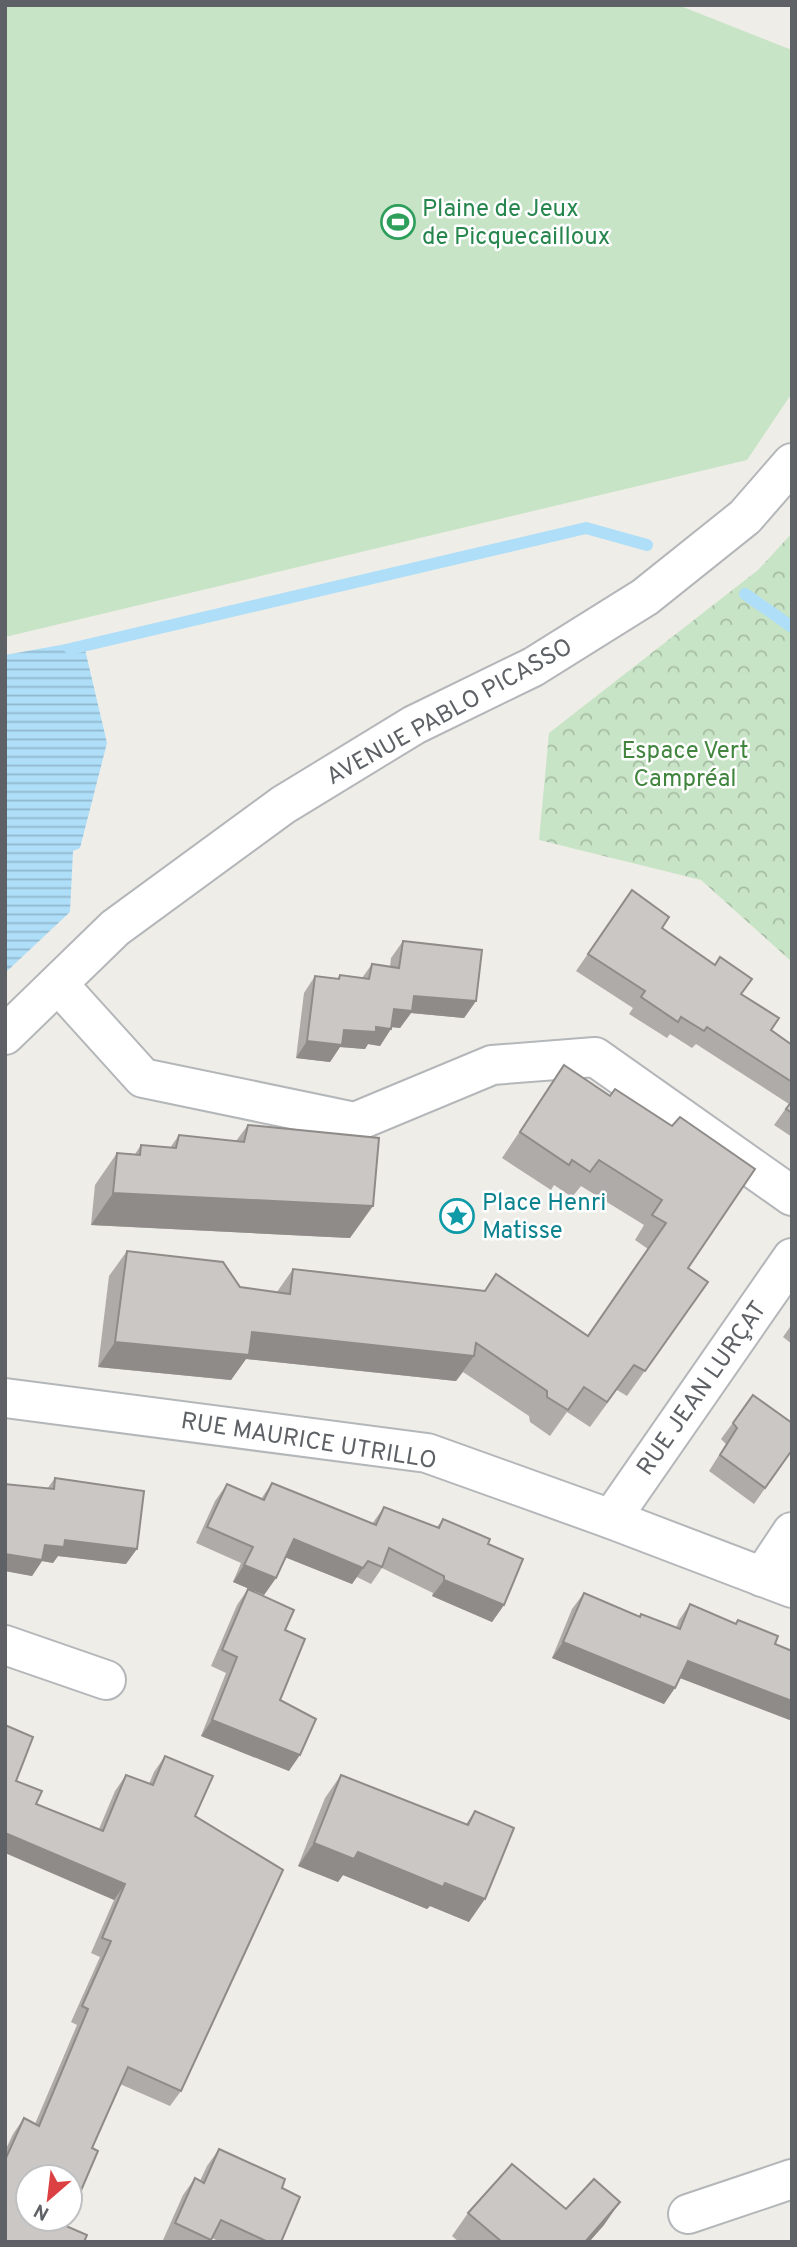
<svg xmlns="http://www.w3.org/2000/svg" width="797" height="2247" font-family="Overpass,sans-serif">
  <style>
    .green { fill: #c8e4c6 }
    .park { fill: url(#park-crowns) }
    .water { fill: url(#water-rules) }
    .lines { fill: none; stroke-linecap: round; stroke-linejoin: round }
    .stream { stroke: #aedef8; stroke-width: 12 }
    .street-casing { stroke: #b4b7ba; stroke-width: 42 }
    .street { stroke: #fff; stroke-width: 38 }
    .wall { fill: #afaba9 }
    .shaded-wall { fill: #8e8b89 }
    .building { fill: #cbc7c4; stroke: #8e8b89; stroke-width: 2 }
    .labels { text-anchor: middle; stroke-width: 5; stroke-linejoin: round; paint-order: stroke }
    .leisure-label { font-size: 24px; fill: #27864d; stroke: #fff; text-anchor: start }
    .street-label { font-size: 24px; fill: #5e6266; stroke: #fff }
    .park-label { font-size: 24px; fill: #41853e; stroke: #fff }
    .culture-label { font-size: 24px; fill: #0d838f; stroke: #fff; text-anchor: start }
  </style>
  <defs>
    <pattern id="park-crowns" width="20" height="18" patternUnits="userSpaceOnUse" patternTransform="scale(1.75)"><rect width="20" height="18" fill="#c8e4c6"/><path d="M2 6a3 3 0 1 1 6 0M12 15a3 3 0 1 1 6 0" fill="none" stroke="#a6bca5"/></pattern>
    <pattern id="water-rules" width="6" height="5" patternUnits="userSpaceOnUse" patternTransform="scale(1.75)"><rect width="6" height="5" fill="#aedef8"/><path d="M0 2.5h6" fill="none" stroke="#91b7cd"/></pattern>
  </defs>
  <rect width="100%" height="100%" fill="#efede7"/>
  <path class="green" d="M 5,5 L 678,5 L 792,50 L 792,393 L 747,460 L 5,637 Z"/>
  <path class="park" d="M 792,533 L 792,962 L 701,880 L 539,840 L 549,733 L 758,570 Z"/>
  <path class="water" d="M 83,641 L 107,743 L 80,848 L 73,851 L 70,912 L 5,973 L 5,655 Z"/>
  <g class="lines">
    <g class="stream">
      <path d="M 745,594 L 792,627"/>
      <path d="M 70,649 L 586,528 L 647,545"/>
    </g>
    <g class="street-casing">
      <g id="street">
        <path d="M 58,984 L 143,1078 L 355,1122 L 492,1065 L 595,1057 L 792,1196"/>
        <path d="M 5,1035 L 115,928 L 283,805 L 414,725 L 533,667 L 645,597 L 745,517 L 792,463"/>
        <path d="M 5,1398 L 427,1453 L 611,1519 L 792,1588"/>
        <path d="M 611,1519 L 792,1258"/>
        <path d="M 762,1577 L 792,1532"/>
        <path d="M 5,1645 L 106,1680"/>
        <path d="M 688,2214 L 792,2179"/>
      </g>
    </g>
    <use href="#street" class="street"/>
  </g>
  <g class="wall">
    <path d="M 632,890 L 662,928 L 741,994 L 771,1030 L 792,1045 L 792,1137 L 774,1125 L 789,1104 L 696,1044 L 692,1048 L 670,1034 L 667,1038 L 629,1014 L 633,1008 L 576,971 Z"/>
    <path d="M 403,941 L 476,1001 L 464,1018 L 411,1013 L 400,1028 L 392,1027 L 380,1046 L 368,1044 L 365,1049 L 340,1047 L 330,1062 L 296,1058 L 304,993 L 315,976 L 337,979 L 340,975 L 362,978 L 372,964 L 390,967 L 391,958 Z"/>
    <path d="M 564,1065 L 610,1096 L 672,1126 L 688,1268 L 708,1282 L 627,1396 L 617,1390 L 590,1427 L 567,1412 L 550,1436 L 530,1422 L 529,1416 L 463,1372 L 456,1381 L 246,1359 L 231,1380 L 98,1367 L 109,1276 L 127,1251 L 240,1287 L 277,1292 L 293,1269 L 484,1291 L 496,1274 L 588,1336 L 648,1249 L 635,1240 L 644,1225 L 581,1186 L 572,1197 L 554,1185 L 551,1190 L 502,1158 Z"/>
    <path d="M 248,1125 L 350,1238 L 91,1225 L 95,1185 L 117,1153 L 135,1154 L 141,1145 L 170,1148 L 179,1135 L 236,1141 Z"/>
    <path d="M 792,1324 L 792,1344 L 783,1337 Z"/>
    <path d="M 753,1395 L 792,1450 L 754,1504 L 709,1471 L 726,1444 L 721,1439 Z"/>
    <path d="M 55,1478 L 126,1564 L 58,1556 L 53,1563 L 42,1561 L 32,1576 L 5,1571 L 5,1484 L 47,1489 Z"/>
    <path d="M 272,1483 L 372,1524 L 384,1507 L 437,1527 L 443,1519 L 488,1544 L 504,1605 L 492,1622 L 432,1596 L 433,1593 L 382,1568 L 371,1584 L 357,1577 L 352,1584 L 285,1557 L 276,1578 L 264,1595 L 233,1582 L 241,1563 L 196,1543 L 215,1501 L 227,1484 L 261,1499 Z"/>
    <path d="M 248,1589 L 285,1630 L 280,1700 L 289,1771 L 201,1736 L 226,1673 L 211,1666 L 237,1605 Z"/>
    <path d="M 584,1593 L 639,1616 L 641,1614 L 676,1628 L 679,1620 L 690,1604 L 735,1624 L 738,1620 L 775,1644 L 680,1678 L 664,1704 L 552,1658 L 572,1609 Z"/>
    <path d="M 165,1756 L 195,1816 L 181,2091 L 170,2106 L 120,2084 L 5,2242 L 5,2151 L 13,2134 L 24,2118 L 35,2124 L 77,2025 L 71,2022 L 100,1957 L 91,1953 L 114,1900 L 16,1781 L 36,1804 L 99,1829 L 115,1791 L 126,1775 L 149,1784 L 154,1772 Z"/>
    <path d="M 341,1775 L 466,1824 L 475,1811 L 469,1922 L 430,1906 L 427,1909 L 343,1875 L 338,1882 L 298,1866 L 325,1798 Z"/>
    <path d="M 219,2149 L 282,2188 L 281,2242 L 220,2242 L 212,2238 L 210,2242 L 167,2242 L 163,2240 L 183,2195 L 195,2178 L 200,2181 L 207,2166 Z"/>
    <path d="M 566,2209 L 604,2225 L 589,2242 L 459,2242 L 452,2236 L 468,2213 Z"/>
  </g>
  <g class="shaded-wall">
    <path d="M 414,996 L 476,1001 L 464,1018 L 411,1013 L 400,1028 L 382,1026 L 394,1009 Z"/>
    <path d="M 376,1027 L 391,1029 L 380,1046 L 368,1044 L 365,1049 L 340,1047 L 330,1062 L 296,1058 L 307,1041 L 344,1030 Z"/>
    <path d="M 113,1193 L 373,1206 L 350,1238 L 91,1225 Z"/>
    <path d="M 252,1332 L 474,1356 L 456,1381 L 246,1359 L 231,1380 L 98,1367 L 115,1342 Z"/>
    <path d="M 294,1539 L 363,1568 L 352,1584 L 282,1556 Z"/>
    <path d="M 65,1540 L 137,1549 L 126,1564 L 58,1556 L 53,1563 L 42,1561 L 32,1576 L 5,1571 L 5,1554 Z"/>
    <path d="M 244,1565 L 276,1578 L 264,1595 L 233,1582 Z"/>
    <path d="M 444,1580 L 504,1605 L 492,1622 L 432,1596 Z"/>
    <path d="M 563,1642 L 675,1688 L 664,1704 L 552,1658 Z"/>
    <path d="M 688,1661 L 792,1701 L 792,1721 L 677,1677 Z"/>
    <path d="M 212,1720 L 300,1755 L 289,1771 L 201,1736 Z"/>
    <path d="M 5,1833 L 125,1884 L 114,1900 L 5,1853 Z"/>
    <path d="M 314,1843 L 358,1852 L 485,1899 L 469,1922 L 430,1906 L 427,1909 L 343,1875 L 338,1882 L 298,1866 Z"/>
    <path d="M 620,2202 L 604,2225 L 589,2242 L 585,2242 Z"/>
  </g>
  <g class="building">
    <path d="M 632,890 L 669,917 L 662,928 L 715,965 L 720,957 L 752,979 L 741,994 L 779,1018 L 771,1030 L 792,1045 L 792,1082 L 707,1027 L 704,1031 L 681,1017 L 678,1022 L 641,997 L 645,991 L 588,954 Z"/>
    <path d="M 403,941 L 482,950 L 476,1001 L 414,996 L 412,1011 L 394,1009 L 391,1029 L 376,1027 L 376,1032 L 344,1030 L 342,1045 L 307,1041 L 315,976 L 339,979 L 340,975 L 369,979 L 372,964 L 399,968 Z"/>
    <path d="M 564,1065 L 610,1096 L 615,1089 L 672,1126 L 680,1117 L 755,1169 L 688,1268 L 708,1282 L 645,1371 L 634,1365 L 607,1402 L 584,1387 L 568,1410 L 547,1397 L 547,1391 L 476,1343 L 474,1356 L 252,1332 L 249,1355 L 115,1342 L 127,1251 L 223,1262 L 240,1287 L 290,1294 L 293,1269 L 485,1291 L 496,1274 L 588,1336 L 666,1223 L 652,1215 L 662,1200 L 599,1160 L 590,1172 L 572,1160 L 569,1165 L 520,1132 Z"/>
    <path d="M 792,1101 L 792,1113 L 786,1109 Z"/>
    <path d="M 248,1125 L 379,1138 L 373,1206 L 113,1193 L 117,1153 L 140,1155 L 141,1145 L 176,1148 L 179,1135 L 244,1142 Z"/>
    <path d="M 753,1395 L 792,1423 L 792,1450 L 765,1488 L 720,1455 L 737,1428 L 733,1423 Z"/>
    <path d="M 55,1478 L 144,1491 L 137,1549 L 65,1540 L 64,1547 L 45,1545 L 42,1560 L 5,1554 L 5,1484 L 54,1489 Z"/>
    <path d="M 272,1483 L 376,1525 L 384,1507 L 439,1528 L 443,1519 L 490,1539 L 488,1544 L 523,1559 L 504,1605 L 444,1580 L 444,1576 L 389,1548 L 382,1567 L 368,1561 L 363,1568 L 294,1539 L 276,1578 L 244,1565 L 253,1547 L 207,1527 L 227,1484 L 264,1500 Z"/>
    <path d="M 248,1589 L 294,1610 L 285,1630 L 305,1639 L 280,1700 L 316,1719 L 300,1755 L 212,1720 L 237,1657 L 222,1650 Z"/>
    <path d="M 584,1593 L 640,1617 L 641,1614 L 680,1629 L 690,1604 L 736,1624 L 738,1620 L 778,1636 L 775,1644 L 792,1651 L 792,1701 L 688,1661 L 675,1688 L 563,1642 Z"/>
    <path d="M 5,1725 L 33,1737 L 16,1781 L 42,1791 L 36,1804 L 103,1831 L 126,1775 L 153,1785 L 165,1756 L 213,1776 L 195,1816 L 283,1870 L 181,2091 L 128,2067 L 92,2148 L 98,2151 L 70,2216 L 70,2177 L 28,2177 L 28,2219 L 69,2219 L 66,2226 L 87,2235 L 84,2242 L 5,2242 L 5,2160 L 24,2118 L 39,2126 L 88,2009 L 82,2006 L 111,1941 L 102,1938 L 125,1884 L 5,1833 Z"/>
    <path d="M 341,1775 L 468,1825 L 475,1811 L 514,1828 L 485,1899 L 445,1883 L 443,1887 L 358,1852 L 354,1859 L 314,1843 Z"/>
    <path d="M 219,2149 L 285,2179 L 282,2188 L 300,2197 L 281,2242 L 268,2242 L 221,2220 L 211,2240 L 175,2223 L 195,2178 L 204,2183 Z"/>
    <path d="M 512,2164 L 566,2209 L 594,2179 L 620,2202 L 585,2242 L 502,2242 L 468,2213 Z"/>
  </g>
  <defs>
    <g id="stadium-ring" transform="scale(1.75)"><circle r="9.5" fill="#fff" stroke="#2e9e5b" stroke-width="1.5"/><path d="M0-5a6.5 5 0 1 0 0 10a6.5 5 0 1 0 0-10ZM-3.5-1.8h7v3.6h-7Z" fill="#2e9e5b"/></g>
    <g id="sight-ring" transform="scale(1.75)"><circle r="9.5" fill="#fff" stroke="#0f9aa8" stroke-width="1.5"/><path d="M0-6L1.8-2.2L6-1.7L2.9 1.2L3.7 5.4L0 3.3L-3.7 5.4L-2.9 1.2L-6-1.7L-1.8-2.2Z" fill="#0f9aa8"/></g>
  </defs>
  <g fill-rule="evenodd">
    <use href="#stadium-ring" x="398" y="222"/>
    <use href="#sight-ring" x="457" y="1216"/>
  </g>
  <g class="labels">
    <g class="leisure-label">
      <text x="422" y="216">Plaine de Jeux<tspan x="422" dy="28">de Picquecailloux</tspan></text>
    </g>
    <g class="street-label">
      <text transform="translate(449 711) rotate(-29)" y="8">AVENUE PABLO PICASSO</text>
      <text transform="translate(701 1388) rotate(-55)" y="8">RUE JEAN LURÇAT</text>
      <text transform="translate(309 1440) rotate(9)" y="8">RUE MAURICE UTRILLO</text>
    </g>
    <g class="park-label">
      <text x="685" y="758">Espace Vert<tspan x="685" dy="28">Campréal</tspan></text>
    </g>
    <g class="culture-label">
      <text x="482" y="1210">Place Henri<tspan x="482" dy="28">Matisse</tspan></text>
    </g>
  </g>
  <rect width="797" height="2247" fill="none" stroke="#5e6266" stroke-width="14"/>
  <g transform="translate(49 2198) rotate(208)"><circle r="33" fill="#ffffff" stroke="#bfc0c2" stroke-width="2"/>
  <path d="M0-5L12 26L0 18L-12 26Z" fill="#db4143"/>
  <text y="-10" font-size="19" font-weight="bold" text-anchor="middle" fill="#5e6266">N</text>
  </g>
</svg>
